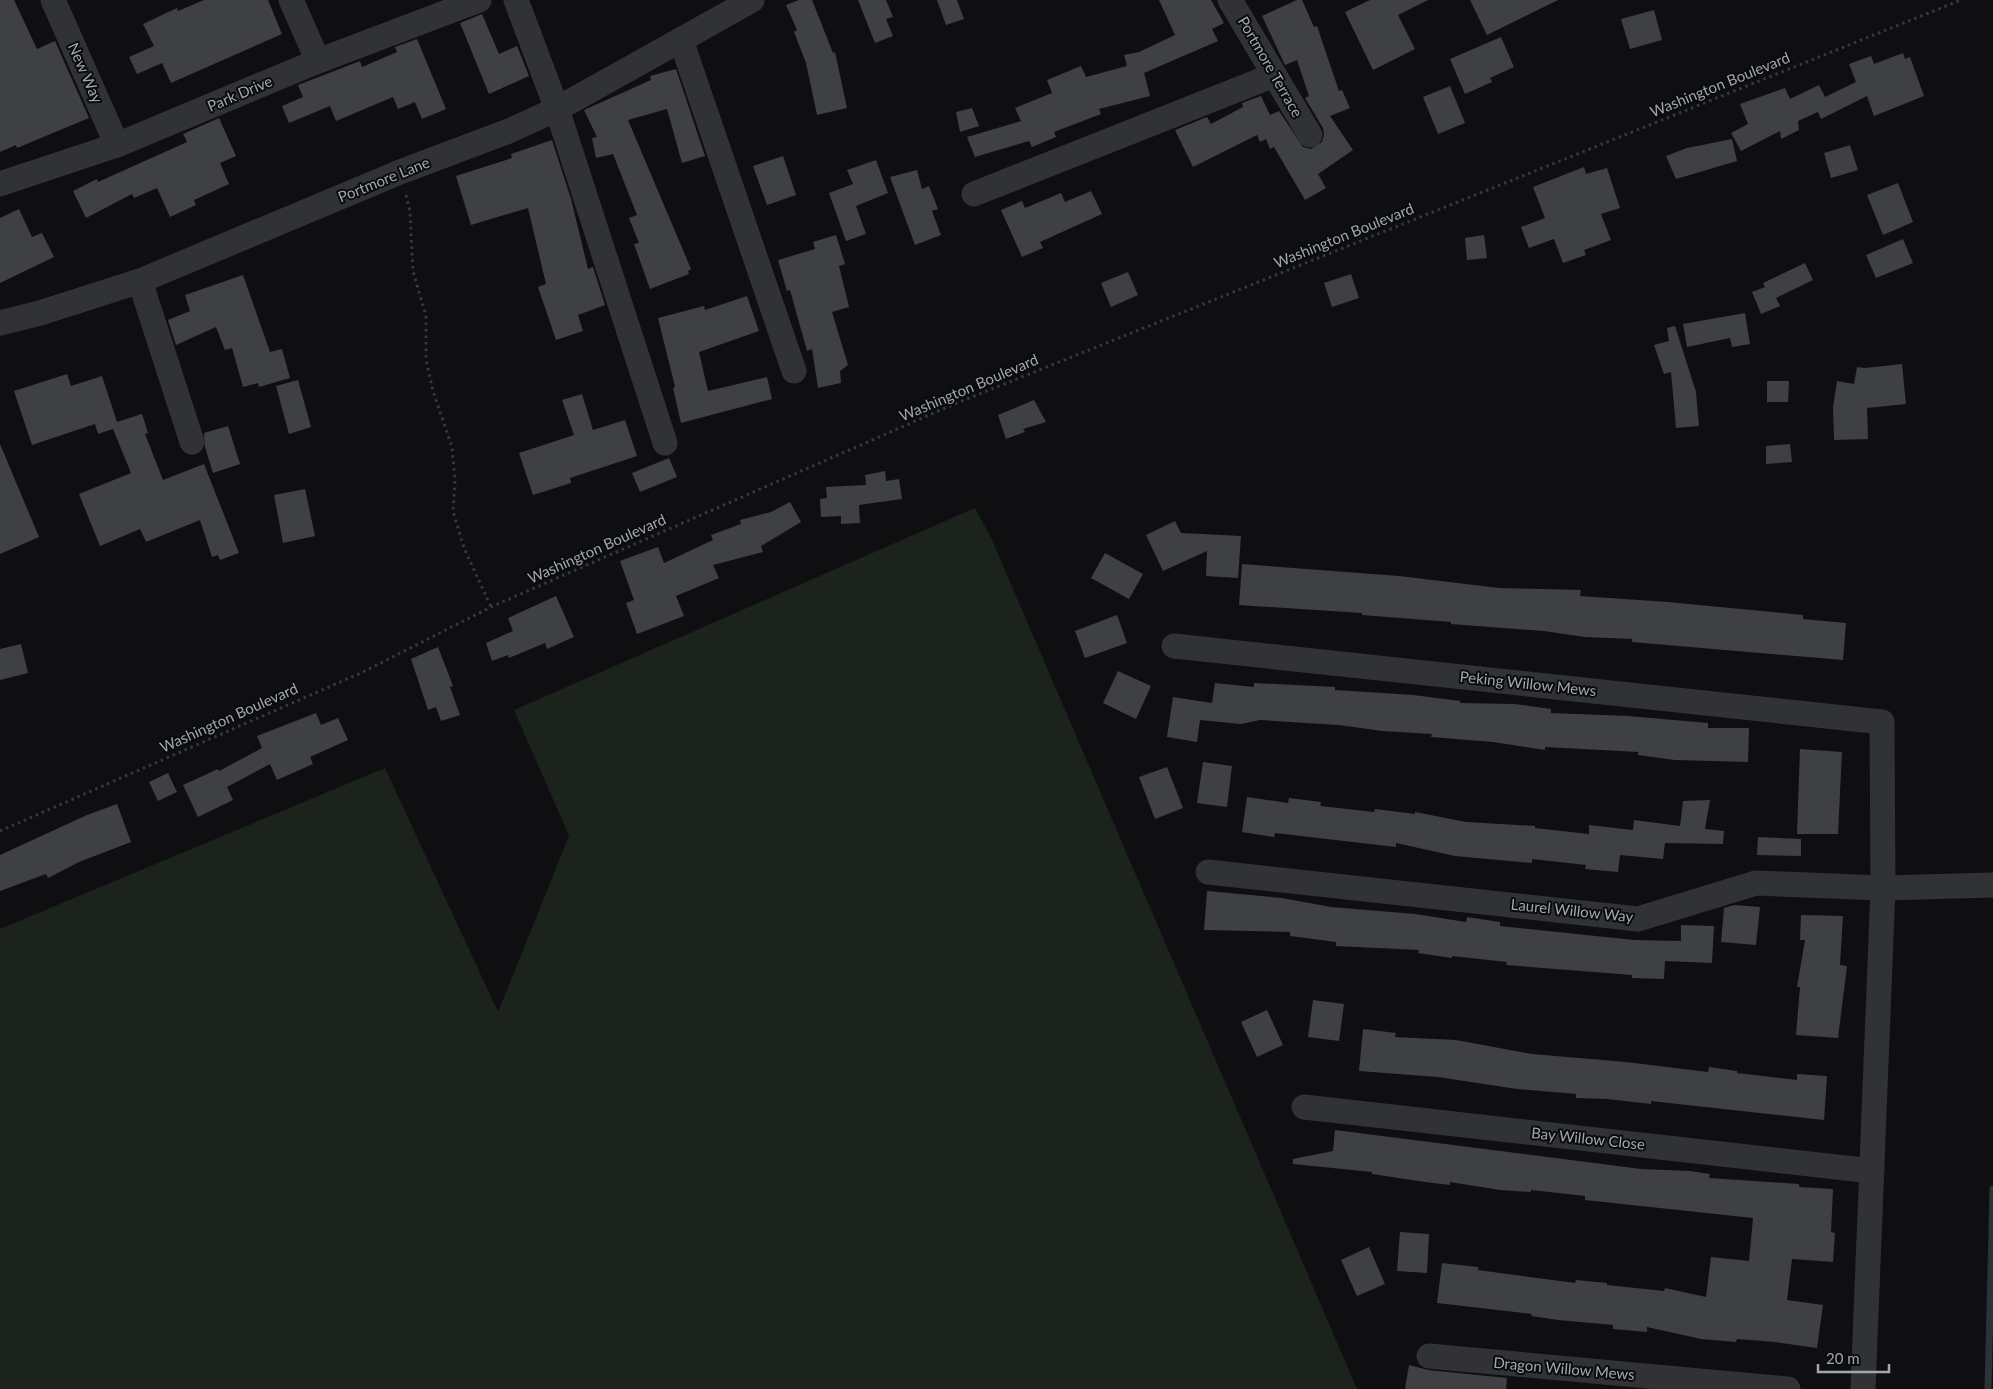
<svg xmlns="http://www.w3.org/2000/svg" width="1993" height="1389" font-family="Lato,sans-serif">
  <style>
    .green { fill: #1c231c }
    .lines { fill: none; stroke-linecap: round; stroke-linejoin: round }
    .stream { stroke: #2a3338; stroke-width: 7 }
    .building { fill: #3e4044 }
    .path { stroke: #37393c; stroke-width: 3; stroke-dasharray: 2.5 4; stroke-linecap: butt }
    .minor { stroke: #313235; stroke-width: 25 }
    .labels { text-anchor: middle; stroke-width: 4; stroke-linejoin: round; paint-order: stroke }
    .street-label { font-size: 15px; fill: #a1a7b1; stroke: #0a0b0c }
  </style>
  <rect width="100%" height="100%" fill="#0f0f11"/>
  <path class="green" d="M 975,508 L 992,540 L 1357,1389 L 0,1389 L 0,929 L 385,768 L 498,1012 L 569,836 L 514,710 Z"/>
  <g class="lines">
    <path class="stream" d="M 1988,1389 L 1993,1189"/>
  </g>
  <g class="building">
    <path d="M 0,0 L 14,0 L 37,49 L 55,41 L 89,118 L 17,148 L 16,145 L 0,152 Z"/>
    <path d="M 204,0 L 268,0 L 282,34 L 171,83 L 162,63 L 137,74 L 129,57 L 154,46 L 143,24 L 177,8 L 178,11 Z"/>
    <path d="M 799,0 L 812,0 L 833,53 L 835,52 L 847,108 L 817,115 L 806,63 L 794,32 L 797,30 L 786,5 Z"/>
    <path d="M 858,0 L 886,0 L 893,17 L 886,19 L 893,36 L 875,43 Z"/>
    <path d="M 937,0 L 957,0 L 964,19 L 946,25 Z"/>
    <path d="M 1159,0 L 1211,0 L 1224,23 L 1212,29 L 1218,41 L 1144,73 L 1150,96 L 1099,109 L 1101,114 L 1054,132 L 1056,137 L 1032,147 L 1029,141 L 975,157 L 967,137 L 1021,121 L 1015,108 L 1052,93 L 1047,80 L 1081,66 L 1086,77 L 1127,66 L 1124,55 L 1139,52 L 1175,35 Z"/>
    <path d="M 1297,0 L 1302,0 L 1314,27 L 1317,26 L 1339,91 L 1342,90 L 1350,108 L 1330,116 L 1353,150 L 1318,174 L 1326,188 L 1305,200 L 1274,147 L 1270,149 L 1266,139 L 1260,142 L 1257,135 L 1193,167 L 1175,130 L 1207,117 L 1211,124 L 1243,107 L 1242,103 L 1261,96 L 1270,115 L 1279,111 L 1303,147 L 1311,149 L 1322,142 L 1324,135 L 1323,128 L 1305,98 L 1309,96 L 1297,60 L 1285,65 L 1262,16 Z"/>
    <path d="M 1370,0 L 1428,0 L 1398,15 L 1415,49 L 1373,70 L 1345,12 Z"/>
    <path d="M 1470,0 L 1558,0 L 1487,35 Z"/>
    <path d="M 1654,10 L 1662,40 L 1630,49 L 1621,19 Z"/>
    <path d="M 482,14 L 499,54 L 517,46 L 529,76 L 489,94 L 460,23 Z"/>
    <path d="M 1501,37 L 1514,67 L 1490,78 L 1492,82 L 1465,94 L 1450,59 Z"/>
    <path d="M 417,39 L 446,109 L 422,119 L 415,102 L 398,109 L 393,97 L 336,121 L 330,106 L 289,123 L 282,106 L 303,97 L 298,85 L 360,61 L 362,67 L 397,52 L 395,47 Z"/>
    <path d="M 1903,53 L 1905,59 L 1910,57 L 1924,96 L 1874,116 L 1867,96 L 1821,119 L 1818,112 L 1798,121 L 1799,130 L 1781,139 L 1780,131 L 1741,151 L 1731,133 L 1748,124 L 1740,104 L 1785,88 L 1790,99 L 1819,85 L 1825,97 L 1856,82 L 1849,64 L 1871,56 L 1874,64 Z"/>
    <path d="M 676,69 L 705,156 L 682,163 L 667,109 L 628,120 L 691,269 L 688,271 L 689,274 L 650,289 L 634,244 L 639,243 L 629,218 L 637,215 L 613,154 L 596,158 L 592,138 L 597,137 L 584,110 L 651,80 L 650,76 Z"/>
    <path d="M 1450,86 L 1465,123 L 1438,134 L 1423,97 Z"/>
    <path d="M 972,108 L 979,126 L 960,132 L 956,112 Z"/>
    <path d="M 219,118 L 236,156 L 220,163 L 229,184 L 194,200 L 196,205 L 170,217 L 157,188 L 134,198 L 132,194 L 86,218 L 73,191 L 97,179 L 98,182 L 187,142 L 183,134 Z"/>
    <path d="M 1732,139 L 1737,161 L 1676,179 L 1666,156 L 1687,148 Z"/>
    <path d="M 552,140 L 571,199 L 588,269 L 593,267 L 605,305 L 578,315 L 583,331 L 556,340 L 538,287 L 546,284 L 528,208 L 471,225 L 456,176 L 512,158 L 511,154 Z"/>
    <path d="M 1850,145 L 1858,170 L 1831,178 L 1824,153 Z"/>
    <path d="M 783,156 L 796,195 L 767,205 L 753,166 Z"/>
    <path d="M 876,160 L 888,193 L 856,206 L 866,234 L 846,241 L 829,193 L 853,184 L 847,170 Z"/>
    <path d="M 1584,167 L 1586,174 L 1607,168 L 1620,208 L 1601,214 L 1611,240 L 1584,250 L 1586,255 L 1563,263 L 1554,239 L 1529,248 L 1521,227 L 1545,218 L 1533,187 Z"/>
    <path d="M 917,170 L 922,189 L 929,186 L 938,209 L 932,211 L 941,235 L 915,245 L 890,177 Z"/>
    <path d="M 1898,183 L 1913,222 L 1883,235 L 1867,195 Z"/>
    <path d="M 1091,191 L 1102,214 L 1040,242 L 1043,248 L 1022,257 L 1001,210 L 1022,201 L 1025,208 L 1061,193 L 1065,202 Z"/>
    <path d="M 19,209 L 32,237 L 42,233 L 54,257 L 0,283 L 0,218 Z"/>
    <path d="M 836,235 L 845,264 L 839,266 L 849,307 L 832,312 L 848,365 L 840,371 L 841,383 L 818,388 L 812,349 L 807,351 L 790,290 L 787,291 L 778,260 L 815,249 L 813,242 Z"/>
    <path d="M 1484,235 L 1487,258 L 1467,260 L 1465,238 Z"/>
    <path d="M 1903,239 L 1913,263 L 1876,278 L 1866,255 Z"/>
    <path d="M 1805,263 L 1813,280 L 1776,298 L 1780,306 L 1761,314 L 1752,292 L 1765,287 L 1763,283 Z"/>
    <path d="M 1128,272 L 1138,295 L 1111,307 L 1101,283 Z"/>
    <path d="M 1351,274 L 1359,298 L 1332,307 L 1324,283 Z"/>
    <path d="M 243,275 L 270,352 L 282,349 L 290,378 L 259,387 L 258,383 L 243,387 L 232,348 L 225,350 L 216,327 L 176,345 L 168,320 L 190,311 L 185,295 Z"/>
    <path d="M 747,296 L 759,331 L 699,352 L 708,391 L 767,377 L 772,399 L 681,423 L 673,388 L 675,387 L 658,318 L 704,306 L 705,310 Z"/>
    <path d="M 1745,313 L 1750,344 L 1732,347 L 1730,338 L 1687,347 L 1683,324 Z"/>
    <path d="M 1675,326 L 1696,392 L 1699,426 L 1676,428 L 1671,372 L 1664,374 L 1654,345 L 1669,341 L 1667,328 Z"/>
    <path d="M 1902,364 L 1906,404 L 1867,408 L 1868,439 L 1834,440 L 1833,407 L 1837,381 L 1854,384 L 1857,367 L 1865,368 Z"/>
    <path d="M 67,374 L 71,386 L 102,376 L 117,422 L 142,414 L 148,433 L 145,434 L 163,480 L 204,464 L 239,553 L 220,560 L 218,555 L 212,557 L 200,520 L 146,542 L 140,529 L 100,546 L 79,494 L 131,473 L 113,429 L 98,434 L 95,424 L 32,445 L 14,391 Z"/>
    <path d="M 298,380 L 311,427 L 289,434 L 276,386 Z"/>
    <path d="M 1767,381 L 1789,381 L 1788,402 L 1767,402 Z"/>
    <path d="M 582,394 L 593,430 L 625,420 L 637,456 L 570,478 L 571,483 L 533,495 L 519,453 L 574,435 L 562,400 Z"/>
    <path d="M 1034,400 L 1046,422 L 1023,429 L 1025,432 L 1006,439 L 998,415 Z"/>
    <path d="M 228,426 L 240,464 L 213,473 L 205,447 L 204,433 Z"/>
    <path d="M 0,444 L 39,537 L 0,554 Z"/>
    <path d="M 1790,444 L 1792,462 L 1766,464 L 1766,446 Z"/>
    <path d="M 669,458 L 677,477 L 640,492 L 632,473 Z"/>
    <path d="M 885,471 L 886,481 L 899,479 L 902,499 L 859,505 L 860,523 L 841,524 L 841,516 L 821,517 L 820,499 L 827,498 L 826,487 L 866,485 L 865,475 Z"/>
    <path d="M 305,489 L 315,536 L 283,543 L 274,495 Z"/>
    <path d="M 790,502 L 801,522 L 761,546 L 763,552 L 713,565 L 719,578 L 676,596 L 684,616 L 637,634 L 626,603 L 634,600 L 620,561 L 658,547 L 664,563 L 713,540 L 711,535 L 741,524 L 740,520 L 771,512 Z"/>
    <path d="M 1175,521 L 1181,533 L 1241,536 L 1238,578 L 1206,576 L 1207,551 L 1163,571 L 1146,535 Z"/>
    <path d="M 1105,553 L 1143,574 L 1129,599 L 1091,578 Z"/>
    <path d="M 1242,564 L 1399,576 L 1499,588 L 1581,590 L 1580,596 L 1668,602 L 1803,615 L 1803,619 L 1846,623 L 1843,660 L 1632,642 L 1632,639 L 1585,637 L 1544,631 L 1451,624 L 1451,622 L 1362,615 L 1362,613 L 1239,605 Z"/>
    <path d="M 556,596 L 574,637 L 547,649 L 545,643 L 509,658 L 508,655 L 492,661 L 486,643 L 513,631 L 508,618 Z"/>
    <path d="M 1117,615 L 1127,643 L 1085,658 L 1075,631 Z"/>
    <path d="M 21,644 L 28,673 L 0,680 L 0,649 Z"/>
    <path d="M 438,647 L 453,686 L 450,687 L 460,715 L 441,721 L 436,707 L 428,710 L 411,659 Z"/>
    <path d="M 1118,671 L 1151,686 L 1136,719 L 1103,703 Z"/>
    <path d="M 1215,683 L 1254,687 L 1254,683 L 1335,687 L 1335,690 L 1413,695 L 1460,701 L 1460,703 L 1514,704 L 1551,709 L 1551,713 L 1628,716 L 1708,723 L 1708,728 L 1749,728 L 1748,762 L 1675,760 L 1638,755 L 1638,752 L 1545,747 L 1545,750 L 1493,742 L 1431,737 L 1432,734 L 1382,731 L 1339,725 L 1260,720 L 1241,724 L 1200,720 L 1197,742 L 1167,737 L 1173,697 L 1212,703 Z"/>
    <path d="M 316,713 L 321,725 L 338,718 L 348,740 L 310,757 L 313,764 L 277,780 L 270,764 L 227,787 L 233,800 L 198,817 L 183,785 L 218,769 L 219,771 L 262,748 L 257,736 Z"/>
    <path d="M 1800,749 L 1842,752 L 1838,834 L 1797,834 Z"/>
    <path d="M 1203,762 L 1232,766 L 1227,807 L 1197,803 Z"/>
    <path d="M 1167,767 L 1183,808 L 1155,819 L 1139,777 Z"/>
    <path d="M 168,773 L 177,792 L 158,801 L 149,782 Z"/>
    <path d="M 1247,797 L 1288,803 L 1289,798 L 1321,802 L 1320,806 L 1374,812 L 1375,809 L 1415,814 L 1415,812 L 1466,822 L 1535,826 L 1535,828 L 1589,834 L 1589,825 L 1633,830 L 1634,820 L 1680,826 L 1683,801 L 1710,800 L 1705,829 L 1724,831 L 1723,844 L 1665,843 L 1663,859 L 1620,855 L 1618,872 L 1585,869 L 1586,865 L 1532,859 L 1532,863 L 1455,856 L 1396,843 L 1396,847 L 1275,833 L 1274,837 L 1242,832 Z"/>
    <path d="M 117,804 L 131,842 L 79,862 L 48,878 L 46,874 L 0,891 L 0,855 L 87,815 Z"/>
    <path d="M 1758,837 L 1801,839 L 1801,856 L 1757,855 Z"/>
    <path d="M 1207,891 L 1282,898 L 1331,907 L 1415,914 L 1466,922 L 1467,917 L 1500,922 L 1500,926 L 1634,940 L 1681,941 L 1681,925 L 1714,926 L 1712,963 L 1665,961 L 1664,979 L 1632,978 L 1632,975 L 1506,965 L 1507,962 L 1452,956 L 1452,958 L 1418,953 L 1419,950 L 1336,946 L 1336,942 L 1290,936 L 1290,932 L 1204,930 Z"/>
    <path d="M 1734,905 L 1760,907 L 1756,945 L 1721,942 L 1724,908 Z"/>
    <path d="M 1801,915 L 1843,916 L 1840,965 L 1847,966 L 1838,1038 L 1796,1035 L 1800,987 L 1797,987 L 1805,940 L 1800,940 Z"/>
    <path d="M 1313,1000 L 1344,1004 L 1339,1041 L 1308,1037 Z"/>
    <path d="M 1267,1010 L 1283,1045 L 1257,1057 L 1241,1022 Z"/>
    <path d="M 1363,1029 L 1396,1033 L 1395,1037 L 1456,1040 L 1532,1054 L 1626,1062 L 1708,1072 L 1709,1067 L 1737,1071 L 1737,1073 L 1797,1080 L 1797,1074 L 1827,1076 L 1824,1120 L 1651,1101 L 1651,1104 L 1607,1099 L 1576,1098 L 1576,1094 L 1517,1089 L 1438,1077 L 1359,1071 Z"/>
    <path d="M 1335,1130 L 1641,1169 L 1690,1171 L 1710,1174 L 1709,1178 L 1799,1184 L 1799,1187 L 1833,1189 L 1831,1232 L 1835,1233 L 1833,1262 L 1792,1259 L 1787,1300 L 1823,1305 L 1817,1348 L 1775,1342 L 1737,1339 L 1736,1342 L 1701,1339 L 1647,1327 L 1647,1332 L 1613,1329 L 1613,1325 L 1558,1320 L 1531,1316 L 1532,1314 L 1437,1303 L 1442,1263 L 1478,1267 L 1478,1270 L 1575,1283 L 1576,1280 L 1607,1283 L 1607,1285 L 1664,1291 L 1665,1288 L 1706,1297 L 1711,1257 L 1749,1261 L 1753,1218 L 1585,1200 L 1585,1196 L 1531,1190 L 1531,1192 L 1500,1190 L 1450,1182 L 1450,1185 L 1425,1182 L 1372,1174 L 1372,1172 L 1293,1164 L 1293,1159 L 1333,1151 Z"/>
    <path d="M 1400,1232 L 1429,1234 L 1427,1273 L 1397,1271 Z"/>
    <path d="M 1369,1247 L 1385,1284 L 1357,1296 L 1341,1260 Z"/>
    <path d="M 1409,1365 L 1428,1370 L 1507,1378 L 1506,1389 L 1405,1389 Z"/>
  </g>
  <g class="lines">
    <g class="path">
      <path d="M 406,195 L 410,212 L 413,271 L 426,316 L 426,360 L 433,391 L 452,447 L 455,480 L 453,511 L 464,548 L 491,607"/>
      <path d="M 0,831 L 363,672 L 491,607 L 952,405 L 1961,0"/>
    </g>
    <g class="minor">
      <path d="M 53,0 L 117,145"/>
      <path d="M 291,0 L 318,61"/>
      <path d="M 516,0 L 557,109 L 665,443"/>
      <path d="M 1230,0 L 1310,135"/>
      <path d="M 681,40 L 794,371"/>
      <path d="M 0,184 L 117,145 L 318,61 L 479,0"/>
      <path d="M 974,194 L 1274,75"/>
      <path d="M 140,281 L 192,442"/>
      <path d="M 0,323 L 40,313 L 140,281 L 400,172 L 509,131 L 557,109 L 752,0"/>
      <path d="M 1174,646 L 1882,722 L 1883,888 L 1863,1389"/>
      <path d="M 1208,872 L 1638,919 L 1756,883 L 1883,888 L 1993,885"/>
      <path d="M 1304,1107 L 1872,1171"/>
      <path d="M 1429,1356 L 1788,1389"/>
    </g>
  </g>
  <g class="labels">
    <g class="street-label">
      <text transform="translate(1270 67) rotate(60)" y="5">Portmore Terrace</text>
      <text transform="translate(85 73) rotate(66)" y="5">New Way</text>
      <text transform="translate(1720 85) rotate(-22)" y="5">Washington Boulevard</text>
      <text transform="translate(240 94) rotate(-23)" y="5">Park Drive</text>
      <text transform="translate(384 180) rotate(-22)" y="5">Portmore Lane</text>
      <text transform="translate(1344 236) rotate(-22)" y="5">Washington Boulevard</text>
      <text transform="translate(969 388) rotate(-23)" y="5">Washington Boulevard</text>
      <text transform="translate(597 549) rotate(-24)" y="5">Washington Boulevard</text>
      <text transform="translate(1528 684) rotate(6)" y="5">Peking Willow Mews</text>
      <text transform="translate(229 718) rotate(-24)" y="5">Washington Boulevard</text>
      <text transform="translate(1572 911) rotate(6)" y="5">Laurel Willow Way</text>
      <text transform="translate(1588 1139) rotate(6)" y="5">Bay Willow Close</text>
      <text transform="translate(1564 1369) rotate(5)" y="5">Dragon Willow Mews</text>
    </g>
  </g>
  <path d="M1818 1364v8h71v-8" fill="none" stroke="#a1a7b1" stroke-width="2.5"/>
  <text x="1826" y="1364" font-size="15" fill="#a1a7b1" stroke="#0a0b0c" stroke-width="4" paint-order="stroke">20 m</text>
</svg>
